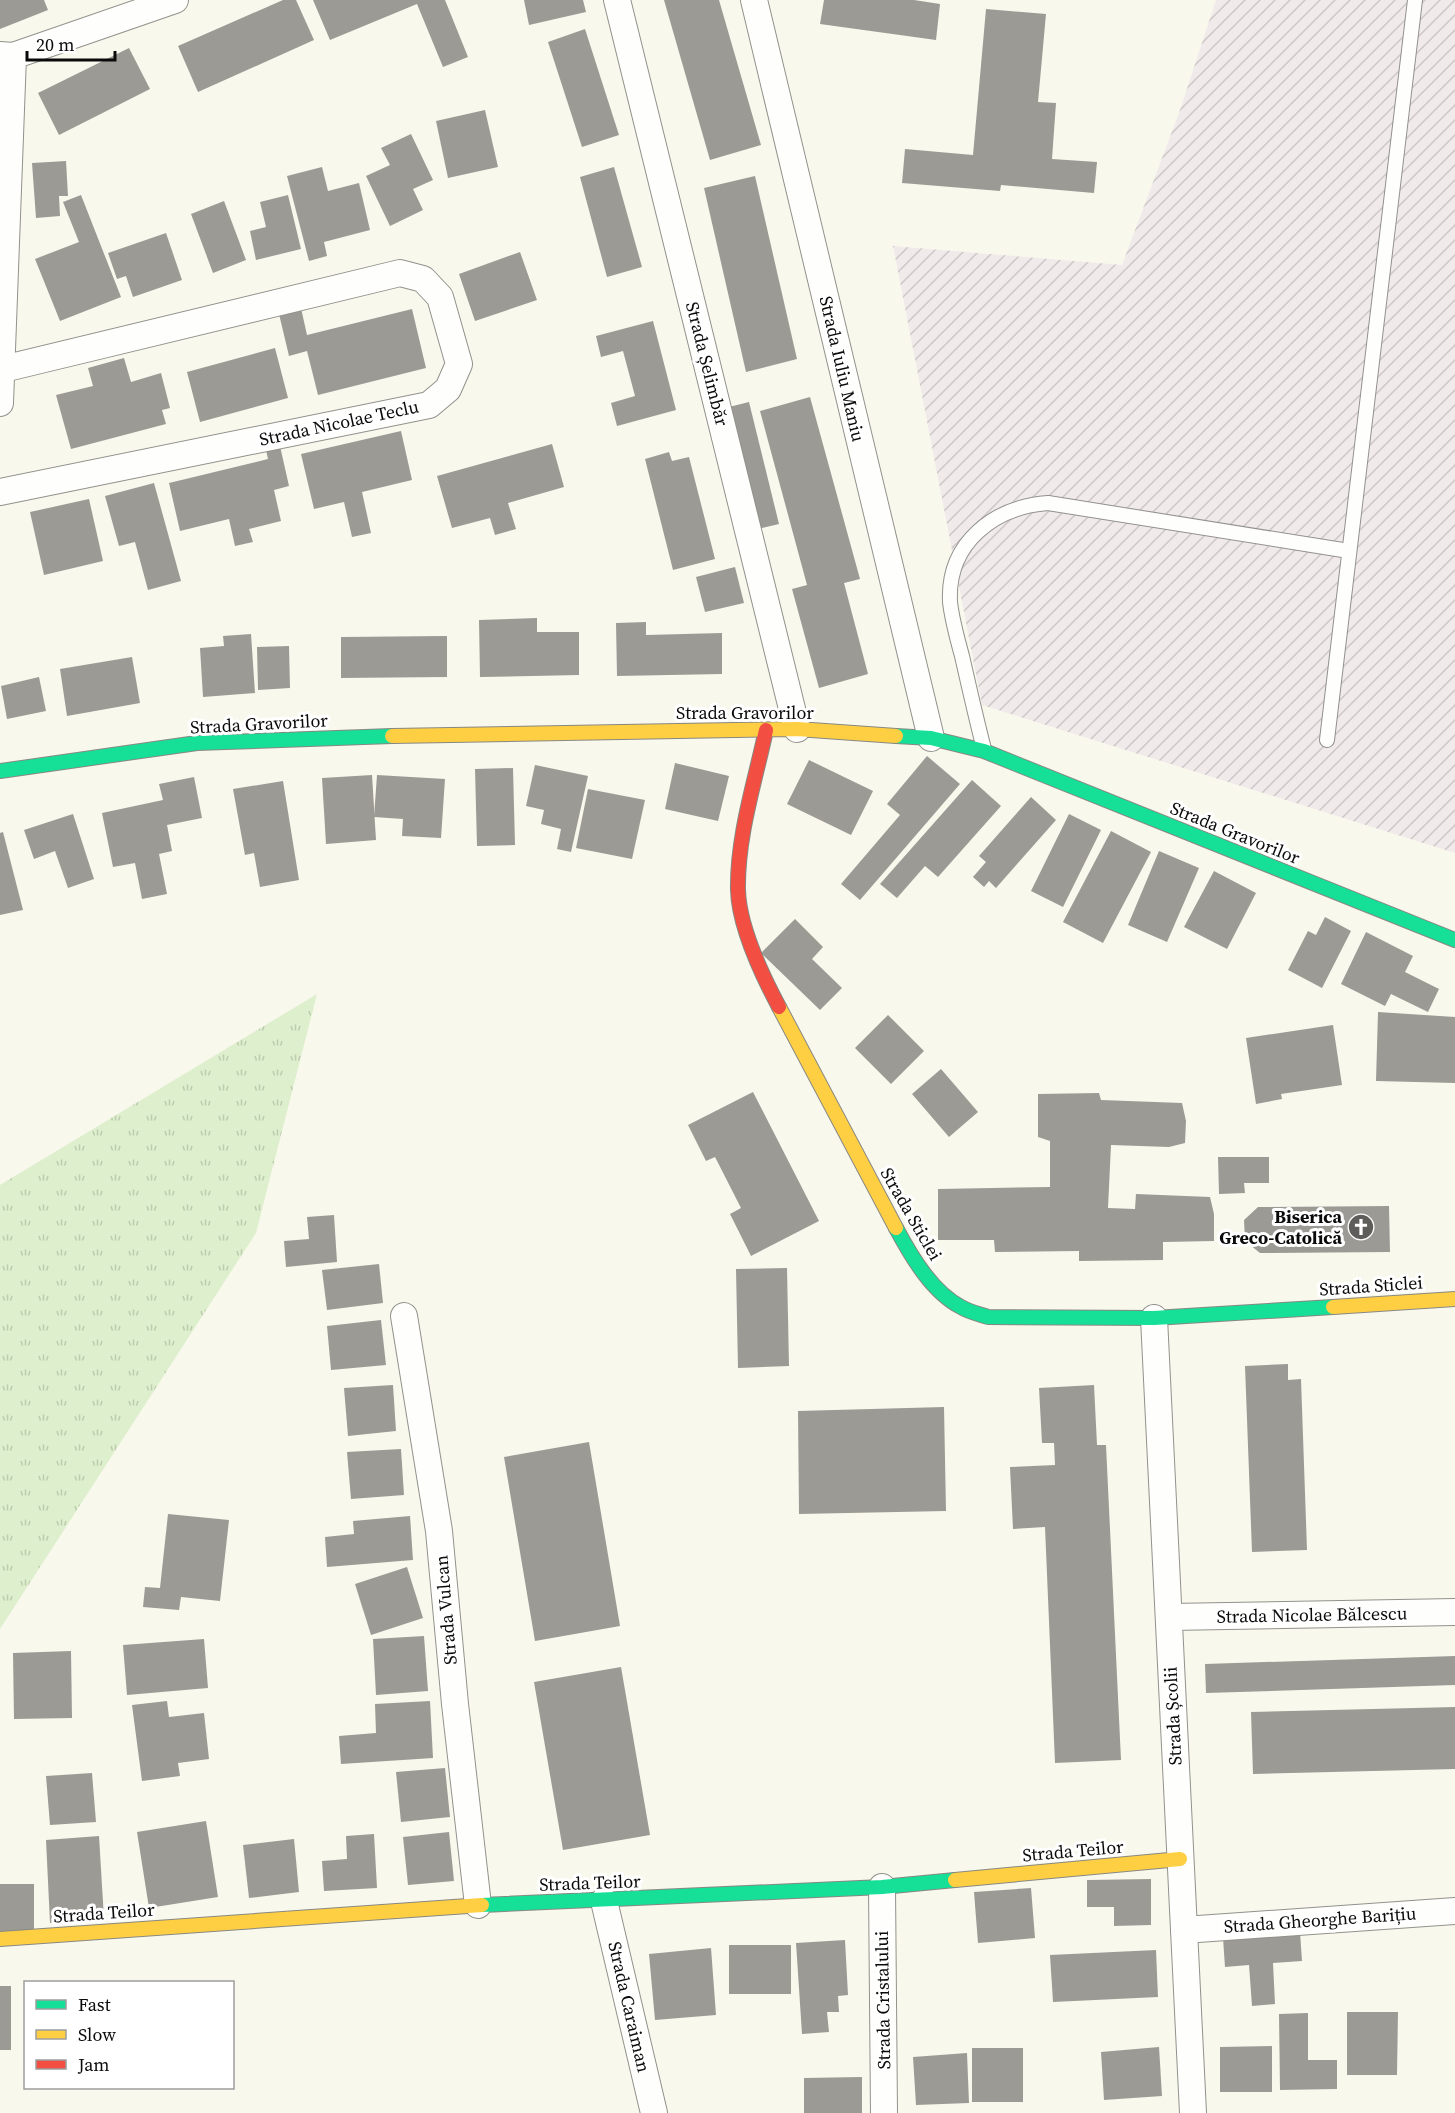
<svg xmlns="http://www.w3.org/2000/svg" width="1455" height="2113" font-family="'Source Serif 4',serif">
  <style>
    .industrial { fill: url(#industrial-furrows) }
    .grass { fill: url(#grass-tufts) }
    .building { fill: #9c9a94 }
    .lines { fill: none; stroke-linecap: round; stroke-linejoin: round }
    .lane-casing { stroke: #92918c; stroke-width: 16 }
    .street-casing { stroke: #92918c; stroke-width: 28 }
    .fast-casing { stroke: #888883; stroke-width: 16 }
    .slow-casing { stroke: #888883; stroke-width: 16 }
    .jam-casing { stroke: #888883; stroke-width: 16 }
    .lane { stroke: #fefefc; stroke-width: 14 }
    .street { stroke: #fefefc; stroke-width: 26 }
    .fast { stroke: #16e098; stroke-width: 14 }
    .slow { stroke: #ffcf43; stroke-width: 14 }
    .jam { stroke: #f24e42; stroke-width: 14 }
    .labels { text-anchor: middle; stroke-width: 6; stroke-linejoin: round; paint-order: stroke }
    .street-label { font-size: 18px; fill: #0a0a0a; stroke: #fff }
    .poi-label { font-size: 18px; font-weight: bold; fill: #0a0a0a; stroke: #fff; text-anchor: end }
  </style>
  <defs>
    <pattern id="industrial-furrows" width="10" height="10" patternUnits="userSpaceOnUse" patternTransform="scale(1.5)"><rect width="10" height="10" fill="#f1eaeb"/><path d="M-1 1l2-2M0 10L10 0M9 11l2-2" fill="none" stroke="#cdc7c8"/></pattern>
    <pattern id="grass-tufts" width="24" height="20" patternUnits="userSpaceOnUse" patternTransform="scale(1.5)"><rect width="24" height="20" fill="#deefcd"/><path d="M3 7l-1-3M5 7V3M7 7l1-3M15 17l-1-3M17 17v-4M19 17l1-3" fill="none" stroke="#bdccaf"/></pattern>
  </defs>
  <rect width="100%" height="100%" fill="#f9f8ed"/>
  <path class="industrial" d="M 1216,0 L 1455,0 L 1455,853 L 982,705 L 893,246 L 1122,265 L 1180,110 Z"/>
  <path class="grass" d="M 317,994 L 256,1233 L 0,1629 L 0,1185 Z"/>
  <g class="building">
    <path d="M 0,0 L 44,0 L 48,10 L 0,29 Z"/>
    <path d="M 283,0 L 296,0 L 314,40 L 198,92 L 178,46 Z"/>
    <path d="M 313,0 L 445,0 L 468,57 L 443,67 L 417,4 L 330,40 Z"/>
    <path d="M 524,0 L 583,0 L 586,12 L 529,25 Z"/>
    <path d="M 664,0 L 719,0 L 761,145 L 710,160 Z"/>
    <path d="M 824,0 L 914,0 L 940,4 L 936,40 L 820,24 Z"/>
    <path d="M 986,9 L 1046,14 L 1038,102 L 1056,103 L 1052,159 L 1097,162 L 1094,193 L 1001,185 L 1000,191 L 902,183 L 905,149 L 973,155 Z"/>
    <path d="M 585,29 L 619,135 L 582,147 L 548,42 Z"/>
    <path d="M 129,48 L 150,89 L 59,135 L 38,93 Z"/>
    <path d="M 485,110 L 498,167 L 448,178 L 436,121 Z"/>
    <path d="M 411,134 L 433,180 L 413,189 L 423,210 L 390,226 L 366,176 L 390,165 L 381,148 Z"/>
    <path d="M 66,161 L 68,196 L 59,196 L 60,216 L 36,218 L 32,163 Z"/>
    <path d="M 322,167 L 328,191 L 359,183 L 370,230 L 324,242 L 327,256 L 309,261 L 287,176 Z"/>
    <path d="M 614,167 L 642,267 L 607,277 L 580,177 Z"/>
    <path d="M 755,176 L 797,359 L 746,372 L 704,188 Z"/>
    <path d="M 81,195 L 121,297 L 60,321 L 35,259 L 79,242 L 63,202 Z"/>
    <path d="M 288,195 L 301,249 L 256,260 L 250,231 L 266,227 L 260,202 Z"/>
    <path d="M 224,201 L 246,260 L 213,273 L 191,214 Z"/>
    <path d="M 166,233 L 182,280 L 133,297 L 126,276 L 117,279 L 108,253 Z"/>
    <path d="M 520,252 L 537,300 L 475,321 L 459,274 Z"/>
    <path d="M 301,308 L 307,335 L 412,309 L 426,368 L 318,395 L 307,351 L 289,356 L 279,314 Z"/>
    <path d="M 653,321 L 676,410 L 617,426 L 611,403 L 635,396 L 623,351 L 601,357 L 596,336 Z"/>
    <path d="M 275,348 L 288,398 L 200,422 L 187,372 Z"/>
    <path d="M 124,358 L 131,382 L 161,373 L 170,408 L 162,410 L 166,424 L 71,449 L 56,395 L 93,386 L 88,368 Z"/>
    <path d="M 810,397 L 860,579 L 844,583 L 868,674 L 819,688 L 792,589 L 807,585 L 760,411 Z"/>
    <path d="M 749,402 L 779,524 L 750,531 L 721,409 Z"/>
    <path d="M 401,431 L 412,480 L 362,492 L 371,533 L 352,537 L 344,502 L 314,509 L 301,454 Z"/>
    <path d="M 552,444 L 564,487 L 508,503 L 516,529 L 495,535 L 490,518 L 452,528 L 437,476 Z"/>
    <path d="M 280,446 L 289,486 L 274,490 L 281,521 L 249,529 L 253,542 L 235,546 L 229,519 L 180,531 L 169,483 L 268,459 L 266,450 Z"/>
    <path d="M 669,452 L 672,461 L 689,457 L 715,559 L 673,570 L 645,459 Z"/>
    <path d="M 154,483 L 181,581 L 148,590 L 135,542 L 119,546 L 105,496 Z"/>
    <path d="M 89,499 L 103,561 L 44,575 L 30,512 Z"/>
    <path d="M 735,567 L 744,603 L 705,612 L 696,577 Z"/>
    <path d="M 537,618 L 537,632 L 579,632 L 579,675 L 480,677 L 479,620 Z"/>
    <path d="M 646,622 L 646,635 L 722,633 L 722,674 L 617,676 L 616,623 Z"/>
    <path d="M 251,634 L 255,693 L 203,697 L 200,648 L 224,646 L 223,636 Z"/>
    <path d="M 447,636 L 447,677 L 341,678 L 341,637 Z"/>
    <path d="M 289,646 L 290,688 L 258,690 L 257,647 Z"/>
    <path d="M 132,657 L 140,703 L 67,716 L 60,669 Z"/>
    <path d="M 39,677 L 46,711 L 7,719 L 1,686 Z"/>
    <path d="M 927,756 L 960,784 L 860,900 L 841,884 L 900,815 L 887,804 Z"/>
    <path d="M 809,760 L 873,791 L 851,835 L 787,804 Z"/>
    <path d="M 675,763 L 729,776 L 718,821 L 665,809 Z"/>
    <path d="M 535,765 L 588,776 L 571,852 L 557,849 L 561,829 L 541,824 L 544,810 L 526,806 Z"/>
    <path d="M 513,768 L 515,845 L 477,846 L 475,769 Z"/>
    <path d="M 372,775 L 376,840 L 326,844 L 322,778 Z"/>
    <path d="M 377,775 L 445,779 L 441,838 L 402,836 L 403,819 L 374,817 Z"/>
    <path d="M 194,777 L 202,818 L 167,825 L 172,851 L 159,854 L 167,894 L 142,899 L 135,863 L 113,867 L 102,813 L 163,800 L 159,784 Z"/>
    <path d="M 972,780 L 1001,806 L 938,877 L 925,866 L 897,898 L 880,884 Z"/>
    <path d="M 283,781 L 299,880 L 260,887 L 254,853 L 245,855 L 233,789 Z"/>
    <path d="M 588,789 L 645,800 L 632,859 L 576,848 Z"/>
    <path d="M 1031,797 L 1056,820 L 996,888 L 989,881 L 984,887 L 973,877 L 986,862 L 979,856 Z"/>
    <path d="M 73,814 L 94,879 L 68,888 L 55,851 L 34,859 L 24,830 Z"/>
    <path d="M 1069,814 L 1101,830 L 1063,907 L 1031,891 Z"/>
    <path d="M 1111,831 L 1151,852 L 1103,943 L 1063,922 Z"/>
    <path d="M 3,832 L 23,910 L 0,915 L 0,833 Z"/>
    <path d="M 1159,851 L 1199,868 L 1167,942 L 1128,925 Z"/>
    <path d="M 1214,871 L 1256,893 L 1227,949 L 1184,927 Z"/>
    <path d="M 1325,917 L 1351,931 L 1322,988 L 1288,970 L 1308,931 L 1316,935 Z"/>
    <path d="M 795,919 L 823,947 L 812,959 L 842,988 L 820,1010 L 761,953 Z"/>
    <path d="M 1366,932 L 1413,956 L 1405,972 L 1439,989 L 1428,1012 L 1391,994 L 1385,1006 L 1341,984 Z"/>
    <path d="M 1378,1012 L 1455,1017 L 1455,1083 L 1376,1081 Z"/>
    <path d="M 888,1015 L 924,1051 L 891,1084 L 855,1048 Z"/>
    <path d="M 1333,1025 L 1342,1085 L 1281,1094 L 1282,1099 L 1256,1104 L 1246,1038 Z"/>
    <path d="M 941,1069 L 978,1112 L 949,1137 L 912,1094 Z"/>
    <path d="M 753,1092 L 819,1221 L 751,1256 L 730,1214 L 741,1208 L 715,1157 L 706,1161 L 688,1125 Z"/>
    <path d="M 1099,1093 L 1101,1100 L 1182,1103 L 1186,1121 L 1185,1143 L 1169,1147 L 1111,1145 L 1108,1208 L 1135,1209 L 1136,1194 L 1210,1197 L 1214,1214 L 1214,1241 L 1163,1242 L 1163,1260 L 1079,1261 L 1079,1251 L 995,1252 L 994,1240 L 938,1240 L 938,1189 L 1050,1187 L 1050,1141 L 1038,1137 L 1038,1094 Z"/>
    <path d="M 1218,1157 L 1269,1157 L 1269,1183 L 1244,1183 L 1245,1193 L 1219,1194 Z"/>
    <path d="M 1389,1206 L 1390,1252 L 1260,1253 L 1245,1241 L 1244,1220 L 1258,1207 Z"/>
    <path d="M 334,1215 L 337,1262 L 286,1267 L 284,1241 L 309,1239 L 307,1217 Z"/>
    <path d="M 379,1264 L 383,1303 L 327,1310 L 322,1270 Z"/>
    <path d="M 787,1268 L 789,1366 L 738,1368 L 736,1269 Z"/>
    <path d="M 381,1320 L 386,1365 L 331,1370 L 327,1326 Z"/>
    <path d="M 1288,1364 L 1288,1380 L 1301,1379 L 1307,1550 L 1252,1552 L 1245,1366 Z"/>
    <path d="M 393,1385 L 396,1431 L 348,1436 L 344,1388 Z"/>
    <path d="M 1094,1385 L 1097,1445 L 1106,1445 L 1121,1760 L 1055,1763 L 1045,1527 L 1013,1529 L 1010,1467 L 1055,1465 L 1054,1443 L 1042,1443 L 1039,1388 Z"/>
    <path d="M 944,1407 L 946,1511 L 799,1514 L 798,1411 Z"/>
    <path d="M 589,1442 L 620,1626 L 535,1641 L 504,1457 Z"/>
    <path d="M 401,1449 L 404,1495 L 351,1499 L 347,1452 Z"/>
    <path d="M 168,1514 L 229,1520 L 220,1601 L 181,1597 L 179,1610 L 143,1607 L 145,1587 L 160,1588 Z"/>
    <path d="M 410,1516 L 413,1560 L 327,1567 L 325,1537 L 354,1534 L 353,1521 Z"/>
    <path d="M 407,1567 L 423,1618 L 371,1635 L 355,1584 Z"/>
    <path d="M 424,1636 L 428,1691 L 376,1695 L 373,1639 Z"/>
    <path d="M 204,1639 L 208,1688 L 127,1695 L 123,1645 Z"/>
    <path d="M 71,1651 L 72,1718 L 14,1719 L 13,1653 Z"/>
    <path d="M 1455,1656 L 1455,1685 L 1206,1693 L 1205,1664 Z"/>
    <path d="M 621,1667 L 650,1835 L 563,1850 L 534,1682 Z"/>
    <path d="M 167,1701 L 169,1717 L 204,1713 L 209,1759 L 178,1763 L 180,1776 L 142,1781 L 132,1705 Z"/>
    <path d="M 430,1701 L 433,1758 L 341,1764 L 339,1736 L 376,1733 L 375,1704 Z"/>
    <path d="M 1455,1707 L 1455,1769 L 1253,1774 L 1251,1712 Z"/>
    <path d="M 445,1768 L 450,1817 L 401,1822 L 396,1772 Z"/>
    <path d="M 92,1773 L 96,1822 L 50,1825 L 46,1776 Z"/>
    <path d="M 206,1821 L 218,1897 L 149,1908 L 137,1832 Z"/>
    <path d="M 449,1832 L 454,1881 L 408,1885 L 403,1837 Z"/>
    <path d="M 374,1834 L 377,1888 L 324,1891 L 322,1861 L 347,1859 L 346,1836 Z"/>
    <path d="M 99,1836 L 104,1919 L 50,1923 L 46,1840 Z"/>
    <path d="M 294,1839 L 299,1892 L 249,1898 L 243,1845 Z"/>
    <path d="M 1151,1879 L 1151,1925 L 1114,1926 L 1114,1907 L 1087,1907 L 1087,1880 Z"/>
    <rect x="0" y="1884" width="34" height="49"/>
    <path d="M 1031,1888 L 1035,1938 L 978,1943 L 974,1892 Z"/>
    <path d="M 1300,1932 L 1302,1961 L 1273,1963 L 1275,2004 L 1252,2006 L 1249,1965 L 1225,1967 L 1223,1938 Z"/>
    <path d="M 845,1940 L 848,1995 L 838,1996 L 839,2012 L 827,2012 L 829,2032 L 802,2034 L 796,1943 Z"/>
    <rect x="729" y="1945" width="62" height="49"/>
    <path d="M 711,1948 L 716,2015 L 655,2020 L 649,1954 Z"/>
    <path d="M 1156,1950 L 1158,1997 L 1053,2002 L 1050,1955 Z"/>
    <rect x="0" y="1986" width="11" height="64"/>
    <path d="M 1347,2012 L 1398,2012 L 1397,2075 L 1347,2075 Z"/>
    <path d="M 1308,2013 L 1308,2060 L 1337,2060 L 1337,2089 L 1280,2090 L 1279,2014 Z"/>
    <path d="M 1272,2046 L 1272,2092 L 1220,2092 L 1220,2047 Z"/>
    <path d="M 1159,2047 L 1162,2096 L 1104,2100 L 1101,2052 Z"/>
    <rect x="972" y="2048" width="51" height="54"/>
    <path d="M 967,2053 L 969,2103 L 916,2105 L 913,2057 Z"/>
    <path d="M 862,2077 L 862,2113 L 804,2113 L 804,2078 Z"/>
  </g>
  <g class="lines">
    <g class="lane-casing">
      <g id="lane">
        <path d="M 1327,740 L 1415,0"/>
        <path d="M 984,749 C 976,718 969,687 962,656 C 957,638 952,620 950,602 C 947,543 994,507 1048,503 L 1349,551"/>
      </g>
    </g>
    <g class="street-casing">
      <g id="street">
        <path d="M 617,0 L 797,729"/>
        <path d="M 754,0 L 931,738"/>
        <path d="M 0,55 L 13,56 L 175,0"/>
        <path d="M 0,403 L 13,56"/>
        <path d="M 0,492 L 429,405 L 448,389 L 459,364 L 440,297 L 423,279 L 400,273 L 3,369"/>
        <path d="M 404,1316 L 439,1531 L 455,1704 L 478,1905"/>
        <path d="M 1154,1318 L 1193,2113"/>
        <path d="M 1169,1617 L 1455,1612"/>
        <path d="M 882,1887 L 884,2113"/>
        <path d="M 604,1901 L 654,2113"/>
        <path d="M 1184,1930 L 1455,1911"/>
      </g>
    </g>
    <g class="fast-casing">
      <g id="fast">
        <path d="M 896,736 L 931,738 L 984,751 L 1455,940"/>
        <path d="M 0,771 L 197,743 L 392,736"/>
        <path d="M 896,1228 C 911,1256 932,1292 961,1307 C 969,1312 979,1314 988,1317 L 1154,1318 L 1333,1307"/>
        <path d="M 482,1905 L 882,1887 L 955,1880"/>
      </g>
    </g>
    <g class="slow-casing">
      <g id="slow">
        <path d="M 392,736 L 797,729 L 896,736"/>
        <path d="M 779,1007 L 896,1228"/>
        <path d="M 1333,1307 L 1455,1299"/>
        <path d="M 955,1880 L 1180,1859"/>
        <path d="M 0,1939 L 482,1905"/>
      </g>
    </g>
    <g class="jam-casing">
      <path id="jam" d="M 766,730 C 755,782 737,836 738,890 C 739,926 762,975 779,1007"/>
    </g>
    <use href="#lane" class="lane"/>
    <use href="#street" class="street"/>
    <use href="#fast" class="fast"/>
    <use href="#slow" class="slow"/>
    <use href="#jam" class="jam"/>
  </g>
  <defs>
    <g id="church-disc" transform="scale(1.35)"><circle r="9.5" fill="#5e5d59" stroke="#fff"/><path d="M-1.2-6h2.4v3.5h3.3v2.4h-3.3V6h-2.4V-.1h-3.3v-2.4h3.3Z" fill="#fff"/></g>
  </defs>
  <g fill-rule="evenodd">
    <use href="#church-disc" x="1361" y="1227"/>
  </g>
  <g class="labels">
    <g class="street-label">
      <text transform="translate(707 364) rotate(76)" y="6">Strada Șelimbăr</text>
      <text transform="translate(842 369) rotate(77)" y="6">Strada Iuliu Maniu</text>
      <text transform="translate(339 423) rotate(-12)" y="6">Strada Nicolae Teclu</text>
      <text x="745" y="719">Strada Gravorilor</text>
      <text transform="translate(259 724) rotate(-3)" y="6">Strada Gravorilor</text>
      <text transform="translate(1235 833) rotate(22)" y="6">Strada Gravorilor</text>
      <text transform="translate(911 1214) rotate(60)" y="6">Strada Sticlei</text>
      <text transform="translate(1371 1286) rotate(-4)" y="6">Strada Sticlei</text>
      <text transform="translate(446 1610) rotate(-95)" y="6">Strada Vulcan</text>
      <text transform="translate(1312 1615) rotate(-1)" y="6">Strada Nicolae Bălcescu</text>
      <text transform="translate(1173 1716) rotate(-93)" y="6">Strada Școlii</text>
      <text transform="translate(1073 1851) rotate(-5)" y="6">Strada Teilor</text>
      <text transform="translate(590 1883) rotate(-2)" y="6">Strada Teilor</text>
      <text transform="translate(104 1913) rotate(-4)" y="6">Strada Teilor</text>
      <text transform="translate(1320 1920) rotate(-4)" y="6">Strada Gheorghe Barițiu</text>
      <text transform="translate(883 2000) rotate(-91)" y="6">Strada Cristalului</text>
      <text transform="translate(629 2007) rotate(77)" y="6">Strada Caraiman</text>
    </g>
    <g class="poi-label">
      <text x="1342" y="1223">Biserica<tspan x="1342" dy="21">Greco-Catolică</tspan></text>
    </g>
  </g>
  <rect x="24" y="1981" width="210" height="108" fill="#ffffff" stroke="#9d9d9d" stroke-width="1.5"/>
  <rect x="36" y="2000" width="30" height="9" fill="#16e098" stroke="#9d9d9d" stroke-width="1.5"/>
  <text x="78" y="2011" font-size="18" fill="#0a0a0a">Fast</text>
  <rect x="36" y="2030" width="30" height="9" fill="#ffcf43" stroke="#9d9d9d" stroke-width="1.5"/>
  <text x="78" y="2041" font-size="18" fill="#0a0a0a">Slow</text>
  <rect x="36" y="2060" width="30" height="9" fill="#f24e42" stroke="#9d9d9d" stroke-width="1.5"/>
  <text x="78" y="2071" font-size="18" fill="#0a0a0a">Jam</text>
  <path d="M27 51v9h88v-9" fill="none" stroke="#0a0a0a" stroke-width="3"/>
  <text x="36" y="51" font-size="18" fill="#0a0a0a" stroke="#ffffff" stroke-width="4.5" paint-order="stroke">20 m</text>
</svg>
